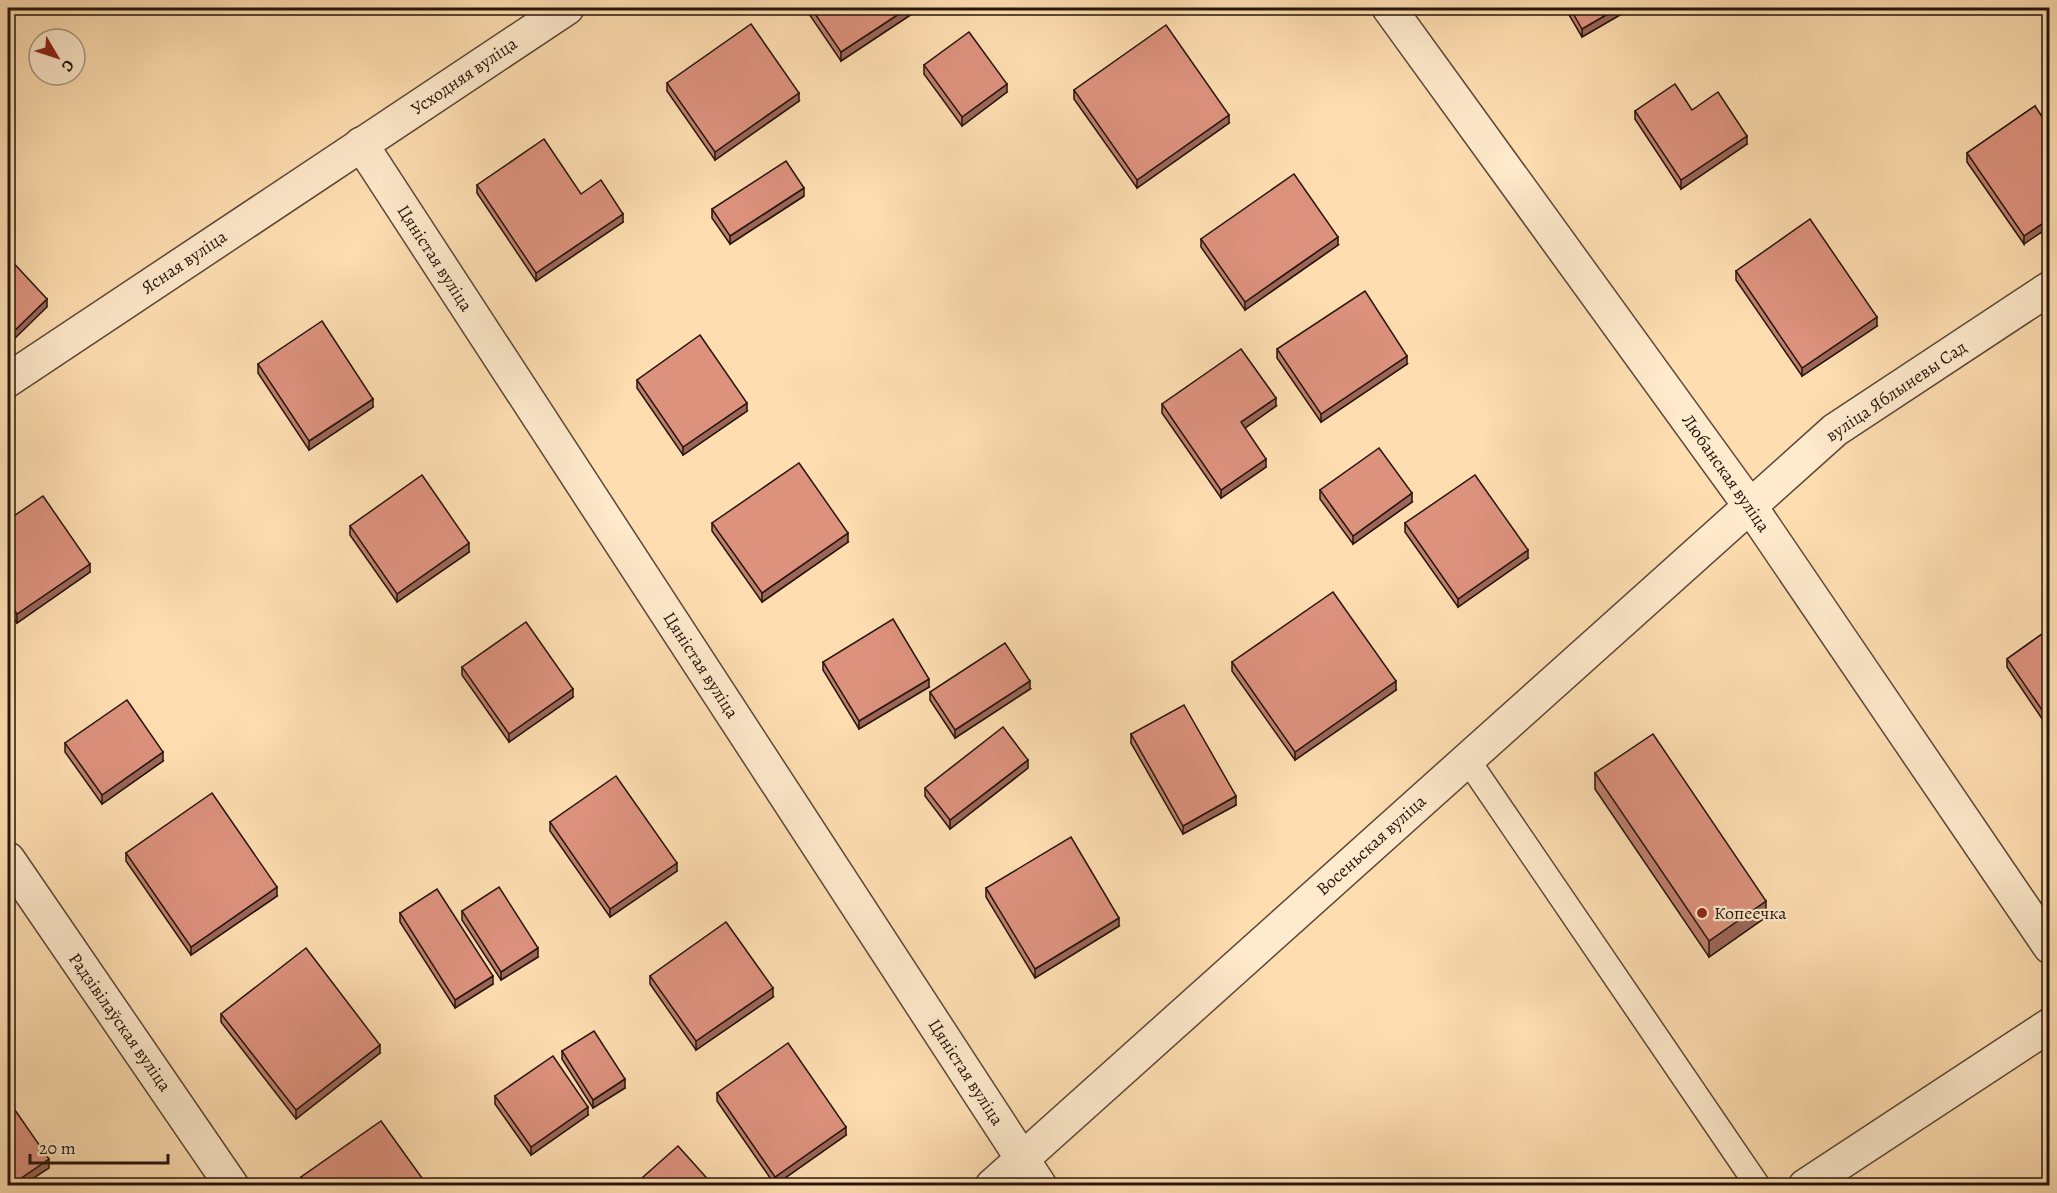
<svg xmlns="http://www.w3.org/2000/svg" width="2057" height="1193" font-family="Alegreya,serif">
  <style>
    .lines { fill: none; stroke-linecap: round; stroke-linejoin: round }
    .lane-casing { stroke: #5c4736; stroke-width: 27 }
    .street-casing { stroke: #5c4736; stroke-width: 36 }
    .lane { stroke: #feeacc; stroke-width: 24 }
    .street { stroke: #feeacc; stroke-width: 33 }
    .wall { fill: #be7e6c; stroke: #26150d; stroke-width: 1.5 }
    .shaded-wall { fill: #9b6658; stroke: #26150d; stroke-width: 1.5 }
    .building { fill: #dd927e; stroke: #26150d; stroke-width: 1.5 }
    .poi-dot { fill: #8f2418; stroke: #feeacc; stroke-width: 2 }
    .labels { text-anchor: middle; stroke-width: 4.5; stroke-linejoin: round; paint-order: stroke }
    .street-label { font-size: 18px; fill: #26150d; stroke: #feeacc }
    .poi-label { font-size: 18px; fill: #26150d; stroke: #feeacc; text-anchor: start }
  </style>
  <rect width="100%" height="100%" fill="#fedeb1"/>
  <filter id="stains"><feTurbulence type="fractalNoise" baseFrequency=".00333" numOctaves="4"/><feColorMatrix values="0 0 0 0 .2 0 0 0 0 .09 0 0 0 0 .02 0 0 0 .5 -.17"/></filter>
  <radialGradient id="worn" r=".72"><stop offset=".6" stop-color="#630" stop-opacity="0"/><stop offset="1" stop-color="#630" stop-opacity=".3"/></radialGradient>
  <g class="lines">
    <g class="lane-casing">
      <path id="lane" d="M 1467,759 L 1758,1186"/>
    </g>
    <g class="street-casing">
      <g id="street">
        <path d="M 1389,8 L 1750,506 L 2050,947"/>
        <path d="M 361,144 L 1040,1186"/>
        <path d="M 8,380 L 567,8"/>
        <path d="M 8,859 L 232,1186"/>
        <path d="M 992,1186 L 1835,430 L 2050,288"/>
        <path d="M 1805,1186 L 2050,1025"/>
      </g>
    </g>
    <use href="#lane" class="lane"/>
    <use href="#street" class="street"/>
  </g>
  <g class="wall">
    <path d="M 805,8 L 921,8 L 841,61 Z"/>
    <path d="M 1565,8 L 1632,8 L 1582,37 Z"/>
    <path d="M 924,65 L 1007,92 L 962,126 L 924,74 Z"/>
    <path d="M 667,83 L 799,101 L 715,160 L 667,91 Z"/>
    <path d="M 1074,90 L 1229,123 L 1137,188 L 1074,99 Z"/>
    <path d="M 2035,106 L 2024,244 L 1967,162 L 1967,153 Z"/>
    <path d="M 1692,110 L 1747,144 L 1681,189 L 1635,119 L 1635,111 Z"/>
    <path d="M 477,185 L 581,194 L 623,222 L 536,281 L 477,193 Z"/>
    <path d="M 804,196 L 730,244 L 712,218 L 712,209 Z"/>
    <path d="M 1201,239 L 1338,245 L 1245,310 L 1201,247 Z"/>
    <path d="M 1736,271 L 1877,326 L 1802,376 L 1736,280 Z"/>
    <path d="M 1277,349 L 1407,364 L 1321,422 L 1277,358 Z"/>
    <path d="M 258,364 L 373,407 L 309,450 L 258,373 Z"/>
    <path d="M 637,380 L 747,411 L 683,455 L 637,388 Z"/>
    <path d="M 1162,404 L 1276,406 L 1245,428 L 1266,467 L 1221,498 L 1162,413 Z"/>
    <path d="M 1320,490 L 1412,502 L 1353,544 L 1320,499 Z"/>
    <path d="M 8,520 L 90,572 L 17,623 L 8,609 Z"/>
    <path d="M 712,523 L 848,542 L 762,602 L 712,531 Z"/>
    <path d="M 1405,523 L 1528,558 L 1458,607 L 1405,532 Z"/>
    <path d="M 350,526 L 469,552 L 397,602 L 350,535 Z"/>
    <path d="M 2049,629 L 2049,729 L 2007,667 L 2007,659 Z"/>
    <path d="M 823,662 L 929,687 L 859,729 L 823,670 Z"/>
    <path d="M 1232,662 L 1396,690 L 1295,760 L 1232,671 Z"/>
    <path d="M 462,667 L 573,697 L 509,742 L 462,675 Z"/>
    <path d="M 1030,689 L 955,738 L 930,700 L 930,692 Z"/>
    <path d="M 1131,734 L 1236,805 L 1183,834 L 1131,743 Z"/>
    <path d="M 65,743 L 163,761 L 102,804 L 65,752 Z"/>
    <path d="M 1028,768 L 950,829 L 925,796 L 925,788 Z"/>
    <path d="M 1595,773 L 1766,917 L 1709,957 L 1595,789 Z"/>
    <path d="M 550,822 L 677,871 L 610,917 L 550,831 Z"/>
    <path d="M 126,853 L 277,896 L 191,955 L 126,861 Z"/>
    <path d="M 986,888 L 1119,926 L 1035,978 L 986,897 Z"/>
    <path d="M 462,911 L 538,957 L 501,980 L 462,920 Z"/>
    <path d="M 400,913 L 493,984 L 455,1008 L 400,922 Z"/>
    <path d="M 650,976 L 773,997 L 696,1050 L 650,984 Z"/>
    <path d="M 221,1014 L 380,1053 L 296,1119 L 221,1022 Z"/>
    <path d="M 562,1051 L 625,1088 L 593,1108 L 562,1059 Z"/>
    <path d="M 717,1093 L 846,1135 L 775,1185 L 717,1101 Z"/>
    <path d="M 495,1096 L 588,1115 L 531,1155 L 495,1104 Z"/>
    <path d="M 301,1177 L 427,1185 L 301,1185 Z"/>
  </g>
  <g class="shaded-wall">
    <path d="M 908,8 L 921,8 L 841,61 L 841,52 Z"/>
    <path d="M 1618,8 L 1632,8 L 1582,37 L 1582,29 Z"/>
    <path d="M 1007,84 L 1007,92 L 962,126 L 962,117 Z"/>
    <path d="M 799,93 L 799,101 L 715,160 L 715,152 Z"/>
    <path d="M 1229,115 L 1229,123 L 1137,188 L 1137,180 Z"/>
    <path d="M 1747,136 L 1747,144 L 1681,189 L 1681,180 Z"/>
    <path d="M 804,188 L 804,196 L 730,244 L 730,236 Z"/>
    <path d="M 623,214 L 623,222 L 536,281 L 536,273 Z"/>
    <path d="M 2049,219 L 2049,227 L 2024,244 L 2024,236 Z"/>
    <path d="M 1338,237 L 1338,245 L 1245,310 L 1245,302 Z"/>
    <path d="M 47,299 L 47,307 L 8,345 L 8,337 Z"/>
    <path d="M 1877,317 L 1877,326 L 1802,376 L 1802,368 Z"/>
    <path d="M 1407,356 L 1407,364 L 1321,422 L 1321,414 Z"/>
    <path d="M 1276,398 L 1276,406 L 1241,431 L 1241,422 Z"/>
    <path d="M 373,399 L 373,407 L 309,450 L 309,441 Z"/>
    <path d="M 747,403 L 747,411 L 683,455 L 683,447 Z"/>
    <path d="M 1266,459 L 1266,467 L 1221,498 L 1221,490 Z"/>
    <path d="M 1412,493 L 1412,502 L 1353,544 L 1353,536 Z"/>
    <path d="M 848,533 L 848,542 L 762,602 L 762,593 Z"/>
    <path d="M 469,543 L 469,552 L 397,602 L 397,594 Z"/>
    <path d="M 1528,550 L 1528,558 L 1458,607 L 1458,599 Z"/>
    <path d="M 90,564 L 90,572 L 17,623 L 17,614 Z"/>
    <path d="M 929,679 L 929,687 L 859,729 L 859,721 Z"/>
    <path d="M 1030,681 L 1030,689 L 955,738 L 955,730 Z"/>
    <path d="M 1396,681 L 1396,690 L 1295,760 L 1295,752 Z"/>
    <path d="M 573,689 L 573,697 L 509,742 L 509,734 Z"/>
    <path d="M 163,752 L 163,761 L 102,804 L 102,795 Z"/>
    <path d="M 1028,760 L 1028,768 L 950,829 L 950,820 Z"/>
    <path d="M 1236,796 L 1236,805 L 1183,834 L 1183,826 Z"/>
    <path d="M 677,863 L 677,871 L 610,917 L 610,909 Z"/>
    <path d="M 277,887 L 277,896 L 191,955 L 191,947 Z"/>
    <path d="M 1766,901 L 1766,917 L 1709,957 L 1709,941 Z"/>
    <path d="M 1119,918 L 1119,926 L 1035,978 L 1035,969 Z"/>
    <path d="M 538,948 L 538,957 L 501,980 L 501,972 Z"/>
    <path d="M 493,976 L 493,984 L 455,1008 L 455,1000 Z"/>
    <path d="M 773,988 L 773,997 L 696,1050 L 696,1041 Z"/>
    <path d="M 380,1045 L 380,1053 L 296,1119 L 296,1110 Z"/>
    <path d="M 625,1079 L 625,1088 L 593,1108 L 593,1100 Z"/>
    <path d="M 588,1107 L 588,1115 L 531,1155 L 531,1147 Z"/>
    <path d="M 846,1127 L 846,1135 L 775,1185 L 775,1177 Z"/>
    <path d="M 49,1159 L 49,1168 L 23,1185 L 11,1185 Z"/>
  </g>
  <g class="building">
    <path d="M 811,8 L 908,8 L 841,52 Z"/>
    <path d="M 1570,8 L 1618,8 L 1582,29 Z"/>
    <path d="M 751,24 L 799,93 L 715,152 L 667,83 Z"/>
    <path d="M 1166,25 L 1229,115 L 1137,180 L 1074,90 Z"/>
    <path d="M 969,32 L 1007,84 L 962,117 L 924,65 Z"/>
    <path d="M 1675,84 L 1692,110 L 1718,92 L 1747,136 L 1681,180 L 1635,111 Z"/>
    <path d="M 2035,106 L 2049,127 L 2049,219 L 2024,236 L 1967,153 Z"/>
    <path d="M 544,139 L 581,194 L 601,180 L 623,214 L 536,273 L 477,185 Z"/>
    <path d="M 786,161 L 804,188 L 730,236 L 712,209 Z"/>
    <path d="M 1294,174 L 1338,237 L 1245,302 L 1201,239 Z"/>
    <path d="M 1810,219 L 1877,317 L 1802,368 L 1736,271 Z"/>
    <path d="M 8,257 L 47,299 L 8,337 Z"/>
    <path d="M 1365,291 L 1407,356 L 1321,414 L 1277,349 Z"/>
    <path d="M 322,321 L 373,399 L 309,441 L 258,364 Z"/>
    <path d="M 700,335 L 747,403 L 683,447 L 637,380 Z"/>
    <path d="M 1241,349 L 1276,398 L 1241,422 L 1266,459 L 1221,490 L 1162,404 Z"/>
    <path d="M 1379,448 L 1412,493 L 1353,536 L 1320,490 Z"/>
    <path d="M 799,463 L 848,533 L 762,593 L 712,523 Z"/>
    <path d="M 422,475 L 469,543 L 397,594 L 350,526 Z"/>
    <path d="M 1475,475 L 1528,550 L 1458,599 L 1405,523 Z"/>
    <path d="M 43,496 L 90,564 L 17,614 L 8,601 L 8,520 Z"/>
    <path d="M 1333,592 L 1396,681 L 1295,752 L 1232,662 Z"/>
    <path d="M 893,619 L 929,679 L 859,721 L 823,662 Z"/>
    <path d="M 526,622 L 573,689 L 509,734 L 462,667 Z"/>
    <path d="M 2049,629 L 2049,720 L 2007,659 Z"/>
    <path d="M 1005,643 L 1030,681 L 955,730 L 930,692 Z"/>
    <path d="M 127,700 L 163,752 L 102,795 L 65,743 Z"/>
    <path d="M 1184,705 L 1236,796 L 1183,826 L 1131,734 Z"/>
    <path d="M 1003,727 L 1028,760 L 950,820 L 925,788 Z"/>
    <path d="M 1653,734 L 1766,901 L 1709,941 L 1595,773 Z"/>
    <path d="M 616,776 L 677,863 L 610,909 L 550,822 Z"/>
    <path d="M 212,793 L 277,887 L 191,947 L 126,853 Z"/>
    <path d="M 1071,837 L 1119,918 L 1035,969 L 986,888 Z"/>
    <path d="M 499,887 L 538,948 L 501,972 L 462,911 Z"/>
    <path d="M 437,889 L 493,976 L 455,1000 L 400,913 Z"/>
    <path d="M 726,922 L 773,988 L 696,1041 L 650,976 Z"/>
    <path d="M 306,948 L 380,1045 L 296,1110 L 221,1014 Z"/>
    <path d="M 594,1031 L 625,1079 L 593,1100 L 562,1051 Z"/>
    <path d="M 788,1043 L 846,1127 L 775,1177 L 717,1093 Z"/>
    <path d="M 553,1056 L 588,1107 L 531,1147 L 495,1096 Z"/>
    <path d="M 8,1100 L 49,1159 L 11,1185 L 8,1185 Z"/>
    <path d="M 381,1121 L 427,1185 L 307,1185 L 301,1177 Z"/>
    <path d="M 678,1146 L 713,1185 L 634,1185 Z"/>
  </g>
  <circle class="poi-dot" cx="1702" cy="913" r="6"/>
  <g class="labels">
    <g class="street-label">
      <text transform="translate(464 76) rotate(-34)" y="6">Усходняя вуліца</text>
      <text transform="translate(435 258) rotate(57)" y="6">Цяністая вуліца</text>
      <text transform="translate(184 262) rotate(-34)" y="6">Ясная вуліца</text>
      <text transform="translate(1896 391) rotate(-34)" y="6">вуліца Яблыневы Сад</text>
      <text transform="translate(1726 473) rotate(55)" y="6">Любанская вуліца</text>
      <text transform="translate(701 665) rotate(57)" y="6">Цяністая вуліца</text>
      <text transform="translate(1371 845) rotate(-42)" y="6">Восеньская вуліца</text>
      <text transform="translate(120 1022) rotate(55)" y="6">Радзівілаўская вуліца</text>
      <text transform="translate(966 1072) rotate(57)" y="6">Цяністая вуліца</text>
    </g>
    <g class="poi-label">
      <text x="1714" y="919">Копеечка</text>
    </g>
  </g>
  <rect width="2057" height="1193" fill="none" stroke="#fedeb1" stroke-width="30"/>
  <rect x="9" y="9" width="2039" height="1175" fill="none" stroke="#26150d" stroke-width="3"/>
  <rect x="15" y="15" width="2027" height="1163" fill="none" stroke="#26150d" stroke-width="1.5"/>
  <g transform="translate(57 57) rotate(129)"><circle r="28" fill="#feeacc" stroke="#a89580" stroke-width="1.5"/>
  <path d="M0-4.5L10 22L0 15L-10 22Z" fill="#8f2418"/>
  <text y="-9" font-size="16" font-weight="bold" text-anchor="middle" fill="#26150d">С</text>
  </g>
  <path d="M30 1154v9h138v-9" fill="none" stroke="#26150d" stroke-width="3"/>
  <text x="39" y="1154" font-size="18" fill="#26150d" stroke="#feeacc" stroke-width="4.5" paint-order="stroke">20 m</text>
  <rect width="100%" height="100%" filter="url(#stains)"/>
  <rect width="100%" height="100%" fill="url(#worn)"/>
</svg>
